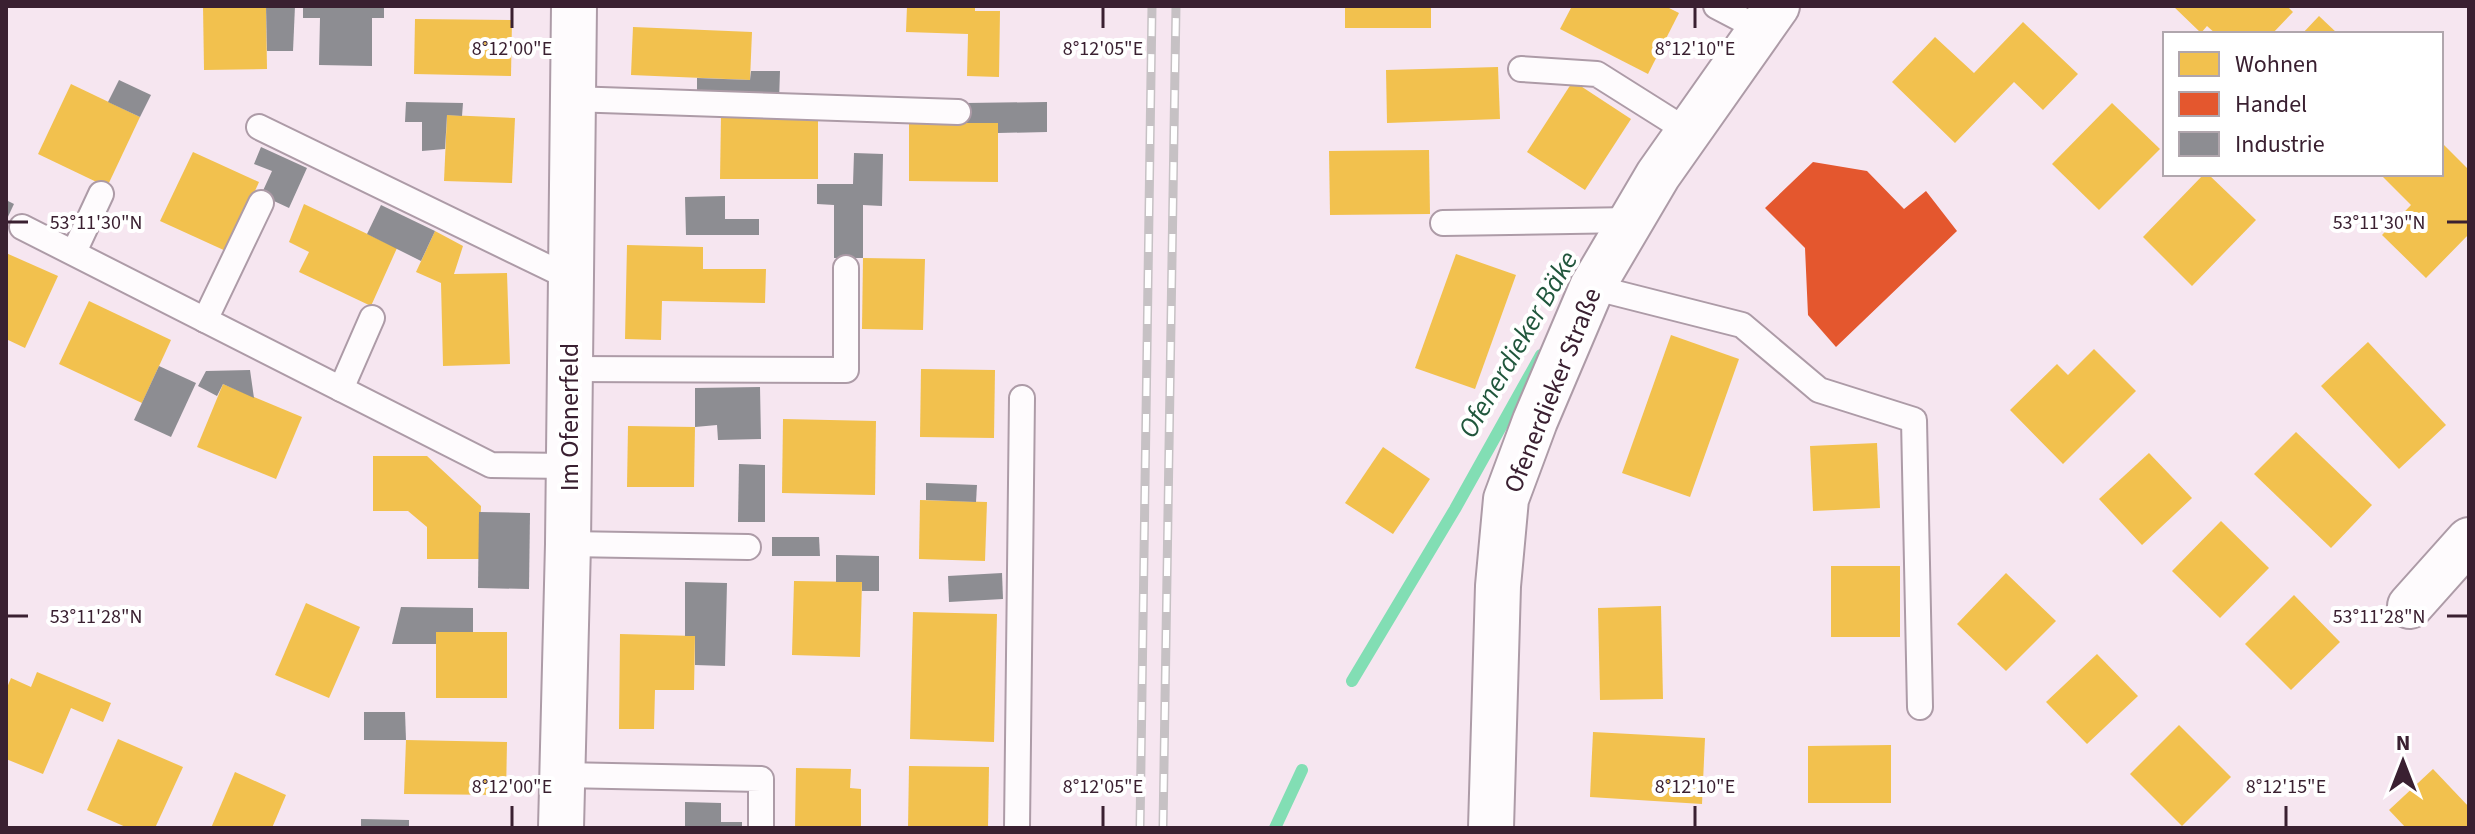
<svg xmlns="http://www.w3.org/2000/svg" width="2475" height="834" font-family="'Source Sans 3',sans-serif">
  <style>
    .homes { fill: #f2c14e }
    .shops { fill: #e4572e }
    .industry { fill: #8d8d92 }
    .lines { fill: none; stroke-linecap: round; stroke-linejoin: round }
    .stream { stroke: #82deb4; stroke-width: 12 }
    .service-casing { stroke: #ad9ba7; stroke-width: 28 }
    .minor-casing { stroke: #ad9ba7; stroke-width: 48 }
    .service { stroke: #fefbfd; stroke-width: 24 }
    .minor { stroke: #fefbfd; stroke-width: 44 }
    .rail-casing { stroke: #c6c1c4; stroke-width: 9 }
    .rail { stroke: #fff; stroke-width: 6; stroke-dasharray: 18; stroke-linecap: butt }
    .ticks { fill: none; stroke: #3a2031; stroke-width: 3 }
    .labels { text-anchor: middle; stroke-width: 8; stroke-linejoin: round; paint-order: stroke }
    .street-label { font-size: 26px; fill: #3a2031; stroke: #fff }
    .water-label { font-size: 28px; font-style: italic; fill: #20563c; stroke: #fff }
    .ticks-label { font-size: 20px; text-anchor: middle; fill: #3a2031; stroke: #fff; stroke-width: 8; stroke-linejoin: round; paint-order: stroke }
  </style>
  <rect width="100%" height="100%" fill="#f6e6f0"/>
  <g class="homes">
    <path d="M 203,6 L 266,6 L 267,69 L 204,70 Z"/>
    <path d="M 907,6 L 975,6 L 975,11 L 1000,11 L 999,77 L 967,76 L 968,34 L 906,32 Z"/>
    <rect x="1345" y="6" width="86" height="22"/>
    <path d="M 1572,6 L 1665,6 L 1679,13 L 1648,74 L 1560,29 Z"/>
    <path d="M 2173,6 L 2287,6 L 2293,12 L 2272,34 L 2216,34 L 2207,26 L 2201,33 Z"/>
    <path d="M 2319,16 L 2338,34 L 2302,34 Z"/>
    <path d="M 415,19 L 512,20 L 511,76 L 414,74 Z"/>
    <path d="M 2023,22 L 2078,74 L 2043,110 L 2014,82 L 1955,143 L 1892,82 L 1935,37 L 1974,73 Z"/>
    <path d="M 633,27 L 752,32 L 750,80 L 631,75 Z"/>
    <path d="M 1498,67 L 1500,119 L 1387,123 L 1386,70 Z"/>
    <path d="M 1573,81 L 1631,119 L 1585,190 L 1527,152 Z"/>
    <path d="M 71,84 L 140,117 L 107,187 L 38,154 Z"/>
    <path d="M 2112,103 L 2160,149 L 2099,210 L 2052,164 Z"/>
    <path d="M 447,115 L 515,118 L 512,183 L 444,181 Z"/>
    <path d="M 721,116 L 818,118 L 818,179 L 720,179 Z"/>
    <path d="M 909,122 L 998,123 L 998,182 L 909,181 Z"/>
    <path d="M 2441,142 L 2469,170 L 2469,234 L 2426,278 L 2382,235 L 2411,205 L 2380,174 L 2441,174 Z"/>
    <path d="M 1429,150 L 1430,214 L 1330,215 L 1329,151 Z"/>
    <path d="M 193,152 L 259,182 L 228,252 L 160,221 Z"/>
    <path d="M 2204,174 L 2208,174 L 2256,220 L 2192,286 L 2143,237 Z"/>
    <path d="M 304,204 L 397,248 L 371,306 L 299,272 L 309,252 L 289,242 Z"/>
    <path d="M 435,231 L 463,246 L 454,274 L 507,273 L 510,364 L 443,366 L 441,283 L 416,272 Z"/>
    <path d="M 627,245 L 703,247 L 703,269 L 766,269 L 765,303 L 662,301 L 661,340 L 625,339 Z"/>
    <path d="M 6,253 L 58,276 L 25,348 L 6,339 Z"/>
    <path d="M 1456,254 L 1516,275 L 1475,389 L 1415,368 Z"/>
    <path d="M 863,258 L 925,259 L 923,330 L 862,329 Z"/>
    <path d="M 89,301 L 171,340 L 142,403 L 59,364 Z"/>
    <path d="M 1671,335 L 1739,359 L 1690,497 L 1622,473 Z"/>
    <path d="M 2368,342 L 2446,425 L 2399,469 L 2321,386 Z"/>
    <path d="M 2094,349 L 2136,391 L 2063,464 L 2010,410 L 2057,364 L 2068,375 Z"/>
    <path d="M 921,369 L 995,370 L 994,438 L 920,437 Z"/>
    <path d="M 223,384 L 302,417 L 276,479 L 197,447 Z"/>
    <path d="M 783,419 L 876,421 L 875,495 L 782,493 Z"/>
    <path d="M 628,426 L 695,427 L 694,487 L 627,487 Z"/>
    <path d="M 2296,432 L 2372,505 L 2331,548 L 2254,474 Z"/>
    <path d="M 1877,443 L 1880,508 L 1813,511 L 1810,446 Z"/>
    <path d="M 1383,447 L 1430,479 L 1393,534 L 1345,503 Z"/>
    <path d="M 2149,453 L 2192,498 L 2142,545 L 2099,499 Z"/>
    <path d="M 373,456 L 427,456 L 481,506 L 479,559 L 427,559 L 427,527 L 408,511 L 373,511 Z"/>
    <path d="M 920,500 L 987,502 L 985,561 L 919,559 Z"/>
    <path d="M 2221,521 L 2269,568 L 2220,618 L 2172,571 Z"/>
    <rect x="1831" y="566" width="69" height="71"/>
    <path d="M 2006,573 L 2056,621 L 2006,671 L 1957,624 Z"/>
    <path d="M 794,581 L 862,582 L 860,657 L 792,655 Z"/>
    <path d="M 2294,595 L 2340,642 L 2291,690 L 2245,644 Z"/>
    <path d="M 306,603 L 360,627 L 329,698 L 275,675 Z"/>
    <path d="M 1661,606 L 1663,699 L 1600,700 L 1598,608 Z"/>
    <path d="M 913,612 L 997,614 L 994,742 L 910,739 Z"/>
    <rect x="436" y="632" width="71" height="66"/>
    <path d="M 620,634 L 695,636 L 694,690 L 655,690 L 654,729 L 619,729 Z"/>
    <path d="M 2097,654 L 2138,696 L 2087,744 L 2046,702 Z"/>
    <path d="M 37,672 L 111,703 L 103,722 L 71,708 L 43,774 L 6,759 L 6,690 L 11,678 L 31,687 Z"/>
    <path d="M 2179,725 L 2231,777 L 2182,826 L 2130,774 Z"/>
    <path d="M 1593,732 L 1705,738 L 1702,804 L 1590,797 Z"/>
    <path d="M 118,739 L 183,767 L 155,828 L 128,828 L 87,810 Z"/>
    <path d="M 406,740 L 507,742 L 506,795 L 404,794 Z"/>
    <path d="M 1891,745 L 1891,803 L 1808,803 L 1808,746 Z"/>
    <path d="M 909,766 L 989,767 L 988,828 L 908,828 Z"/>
    <path d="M 796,768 L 851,769 L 850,788 L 861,789 L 861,828 L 795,828 Z"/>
    <path d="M 2433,769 L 2469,807 L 2469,828 L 2406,828 L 2389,810 Z"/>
    <path d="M 235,772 L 286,795 L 272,828 L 211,828 Z"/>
  </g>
  <path class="shops" d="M 1813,162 L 1867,171 L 1904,209 L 1926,191 L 1957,231 L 1836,347 L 1808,315 L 1805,248 L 1765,208 Z"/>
  <g class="industry">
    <path d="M 266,6 L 295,6 L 293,51 L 267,51 Z"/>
    <path d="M 303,6 L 384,6 L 384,18 L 372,18 L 372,66 L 319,65 L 320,18 L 303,18 Z"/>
    <path d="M 751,71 L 780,71 L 779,101 L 697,99 L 697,78 L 750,80 Z"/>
    <path d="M 119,80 L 151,95 L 140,117 L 108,102 Z"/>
    <path d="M 406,102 L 463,103 L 462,116 L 447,115 L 445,149 L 422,151 L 422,122 L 405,122 Z"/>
    <path d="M 1047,102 L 1047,132 L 998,133 L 998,123 L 966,123 L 966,103 Z"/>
    <path d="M 261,147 L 307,168 L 289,208 L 261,195 L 272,171 L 254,164 Z"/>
    <path d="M 854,153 L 883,154 L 882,206 L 863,205 L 863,258 L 834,258 L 834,205 L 817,204 L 817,184 L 853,184 Z"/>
    <path d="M 725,196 L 725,219 L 759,219 L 759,235 L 686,235 L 685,197 Z"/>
    <path d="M 6,200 L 14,204 L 6,221 Z"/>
    <path d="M 381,205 L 435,231 L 421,261 L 367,234 Z"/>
    <path d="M 159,366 L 196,383 L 171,437 L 134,420 Z"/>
    <path d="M 250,370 L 254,398 L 223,384 L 217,396 L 198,386 L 206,371 Z"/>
    <path d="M 760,387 L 761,439 L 718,440 L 717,425 L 695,427 L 695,388 Z"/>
    <path d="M 739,464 L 765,465 L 765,522 L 738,522 Z"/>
    <path d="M 926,483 L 977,485 L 976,502 L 926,500 Z"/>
    <path d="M 479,512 L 530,513 L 529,589 L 478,588 Z"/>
    <path d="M 772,537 L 819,537 L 820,556 L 772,556 Z"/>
    <path d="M 836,555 L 879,556 L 879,591 L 862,591 L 862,582 L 836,582 Z"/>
    <path d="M 1002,573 L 1003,599 L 949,602 L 948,576 Z"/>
    <path d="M 685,582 L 727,583 L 725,666 L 695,665 L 695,636 L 685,636 Z"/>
    <path d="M 401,607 L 473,608 L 473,632 L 436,632 L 436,644 L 392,644 Z"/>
    <path d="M 364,712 L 405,712 L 406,740 L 364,740 Z"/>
    <path d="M 685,802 L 721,803 L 721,822 L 742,822 L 742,828 L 685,828 Z"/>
    <path d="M 361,819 L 409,820 L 409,828 L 361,828 Z"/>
  </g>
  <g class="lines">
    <g class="stream">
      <path d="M 1352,681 L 1455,509 L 1541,355"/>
      <path d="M 1275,828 L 1302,770"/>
    </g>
    <g class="service-casing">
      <g id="service">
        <path d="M 1716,6 L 1760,29"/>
        <path d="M 1521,69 L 1597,74 L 1689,132"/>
        <path d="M 571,99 L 958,112"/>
        <path d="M 259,127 L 570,278"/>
        <path d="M 1443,223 L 1632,220"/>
        <path d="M 22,227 L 491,465 L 569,466"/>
        <path d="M 74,252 L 101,194"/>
        <path d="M 1592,287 L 1742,325 L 1819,390 L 1914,420 L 1920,707"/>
        <path d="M 205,320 L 261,203"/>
        <path d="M 570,369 L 846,370 L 846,268"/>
        <path d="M 341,389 L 372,318"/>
        <path d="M 568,544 L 748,547"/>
        <path d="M 562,775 L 761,779 L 761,828"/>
        <path d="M 1017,828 L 1022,398"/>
      </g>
    </g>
    <g class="minor-casing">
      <g id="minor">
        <path d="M 2410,606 L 2469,540"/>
        <path d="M 561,828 L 568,544 L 574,6"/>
        <path d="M 1491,828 L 1498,586 L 1506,499 L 1535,421 L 1592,287 L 1658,175 L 1777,6"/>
      </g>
    </g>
    <use href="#service" class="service"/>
    <use href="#minor" class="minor"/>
    <g class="rail-casing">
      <g id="rail">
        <path d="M 1140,828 L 1152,6"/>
        <path d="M 1163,828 L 1176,6"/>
      </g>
    </g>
    <use href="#rail" class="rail"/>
  </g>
  <path class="ticks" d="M 512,8 L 512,28M 1103,8 L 1103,28M 1695,8 L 1695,28M 8,222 L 28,222M 2447,222 L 2467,222M 8,616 L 28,616M 2447,616 L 2467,616M 512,806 L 512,826M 1103,806 L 1103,826M 1695,806 L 1695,826M 2286,806 L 2286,826"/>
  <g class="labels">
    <g class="street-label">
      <text transform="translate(1552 390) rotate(-68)" y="9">Ofenerdieker Straße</text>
      <text transform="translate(569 417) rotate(-90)" y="9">Im Ofenerfeld</text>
    </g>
    <g class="water-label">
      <text transform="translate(1517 344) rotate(-60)" y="10">Ofenerdieker Bäke</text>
    </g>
  </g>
  <g class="ticks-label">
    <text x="512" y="55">8°12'00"E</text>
    <text x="1103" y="55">8°12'05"E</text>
    <text x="1695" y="55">8°12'10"E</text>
    <text x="96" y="229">53°11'30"N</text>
    <text x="2379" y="229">53°11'30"N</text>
    <text x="96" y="623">53°11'28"N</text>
    <text x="2379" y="623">53°11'28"N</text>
    <text x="512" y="793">8°12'00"E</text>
    <text x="1103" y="793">8°12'05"E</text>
    <text x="1695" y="793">8°12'10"E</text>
    <text x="2286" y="793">8°12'15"E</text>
  </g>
  <rect width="2475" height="834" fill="none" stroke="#3a2031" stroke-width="16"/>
  <rect x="2163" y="32" width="280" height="144" fill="#ffffff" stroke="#b0a6ad" stroke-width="2"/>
  <rect x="2179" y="52" width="40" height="24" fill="#f2c14e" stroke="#b0a6ad" stroke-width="2"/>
  <text x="2235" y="72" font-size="24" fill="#3a2031">Wohnen</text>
  <rect x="2179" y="92" width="40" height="24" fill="#e4572e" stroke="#b0a6ad" stroke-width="2"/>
  <text x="2235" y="112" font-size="24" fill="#3a2031">Handel</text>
  <rect x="2179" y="132" width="40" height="24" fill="#8d8d92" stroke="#b0a6ad" stroke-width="2"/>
  <text x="2235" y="152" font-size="24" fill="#3a2031">Industrie</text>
  <g transform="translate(2403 762)" stroke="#ffffff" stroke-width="6" paint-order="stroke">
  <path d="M0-6L14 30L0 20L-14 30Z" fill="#3a2031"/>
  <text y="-12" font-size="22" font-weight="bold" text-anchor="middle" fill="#3a2031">N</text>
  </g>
</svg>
